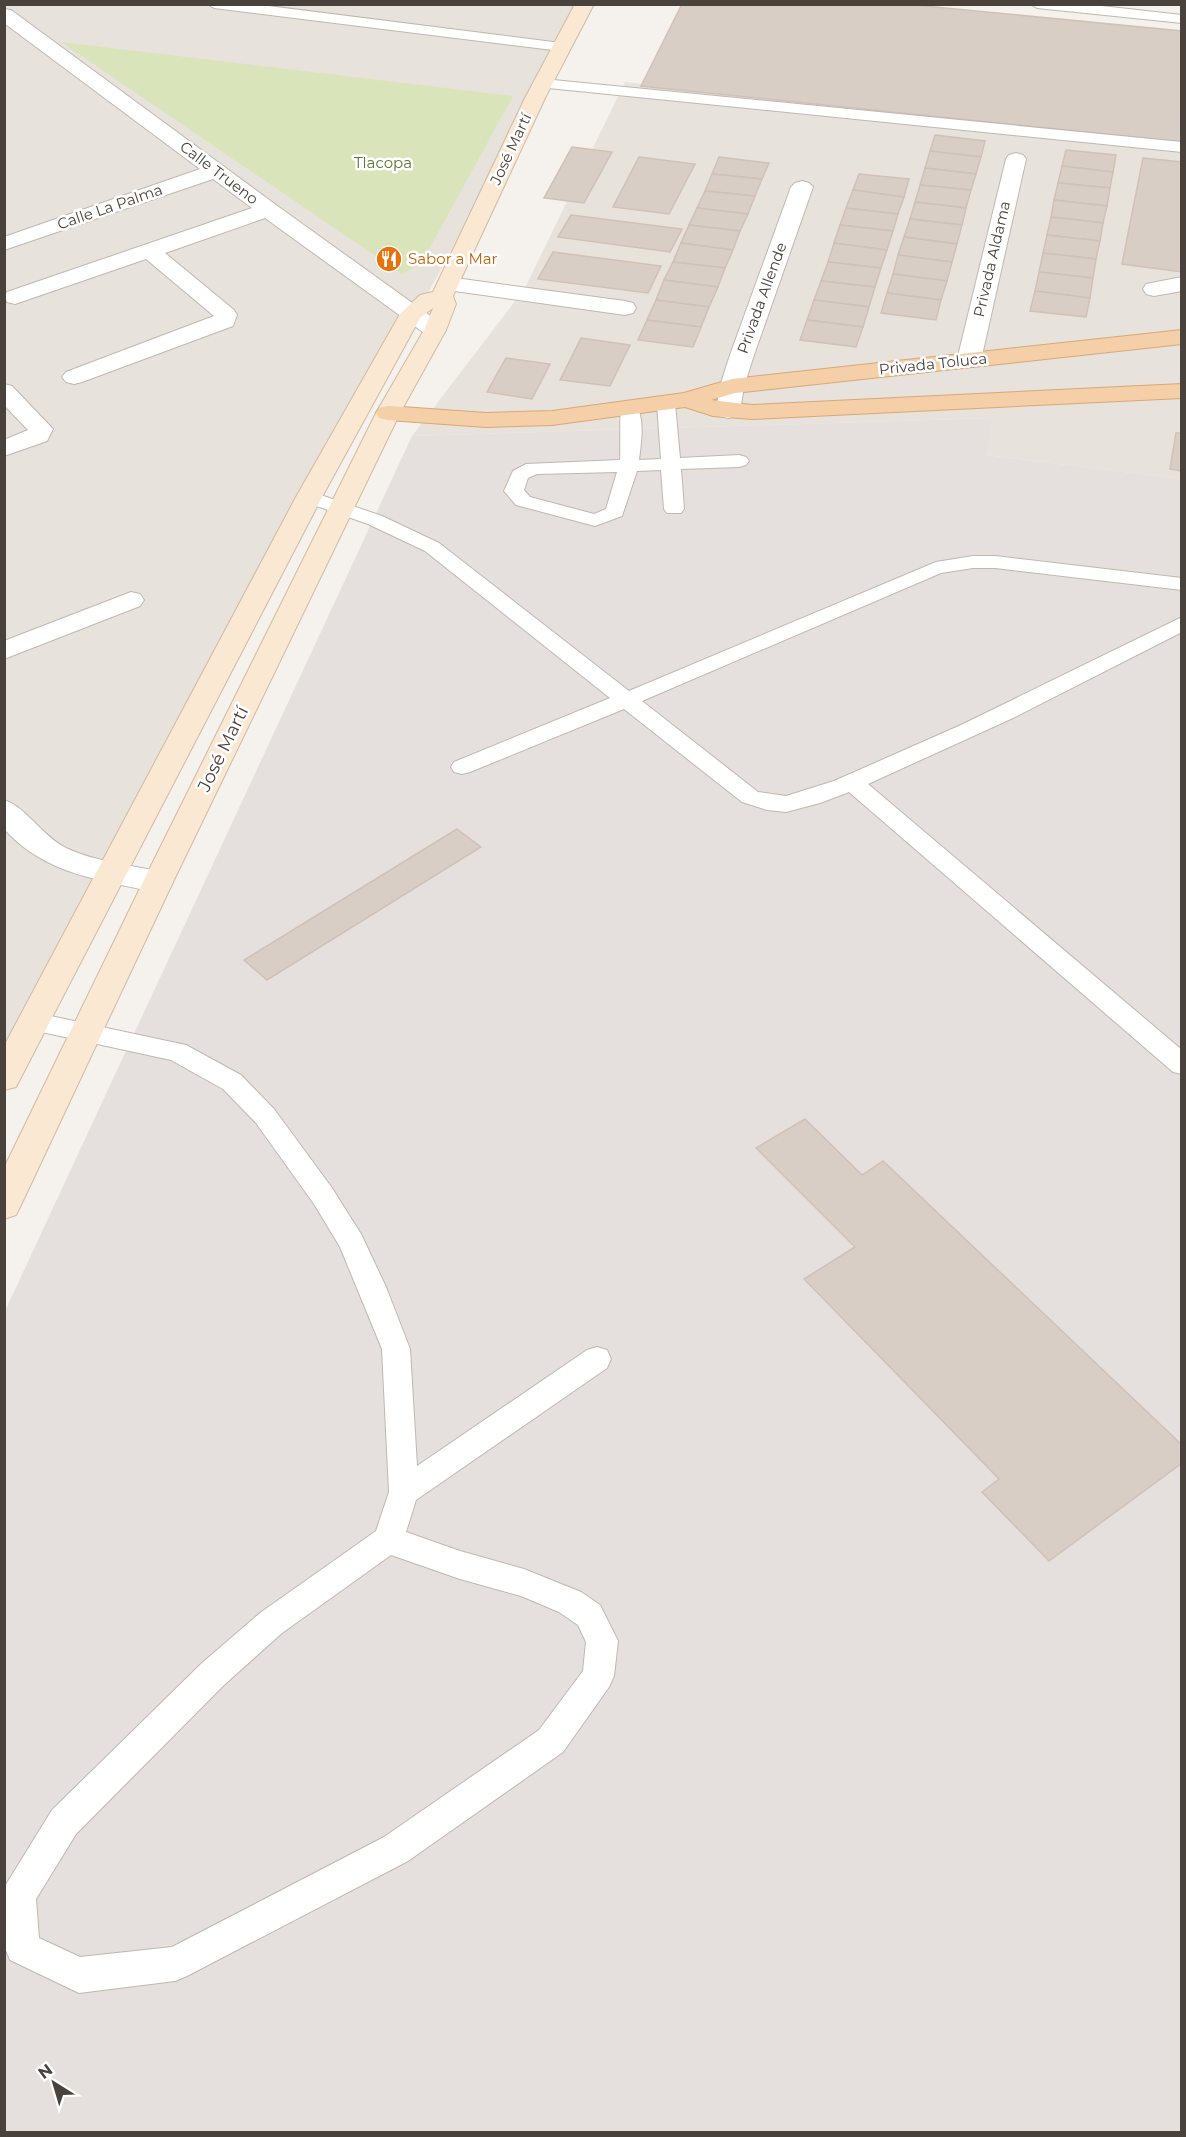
<svg xmlns="http://www.w3.org/2000/svg" width="1186" height="2137" font-family="Montserrat,sans-serif">
  <style>
    .residential { fill: #e8e2dc }
    .industrial { fill: #e5e0de }
    .green { fill: #dae4bb }
    .building { fill: #d8cec6; stroke: #d0c1b7; stroke-width: 1.5 }
    .lines { fill: none; stroke-linecap: round; stroke-linejoin: round }
    .service-casing { stroke: #c0b7b0; stroke-width: 2 }
    .minor-casing { stroke: #c0b7b0; stroke-width: 2 }
    .secondary-casing { stroke: #cfbaa2; stroke-width: 2 }
    .primary-casing { stroke: #d8a877; stroke-width: 2 }
    .service { fill: #fff; fill-rule: evenodd }
    .minor { fill: #fff; fill-rule: evenodd }
    .secondary { fill: #fae8d2; fill-rule: evenodd }
    .primary { fill: #f4cfa7; fill-rule: evenodd }
    .labels { text-anchor: middle; stroke-width: 5; stroke-linejoin: round; paint-order: stroke }
    .far-street-label { font-size: 15px; fill: #49413b; stroke: #fff }
    .far-park-label { font-size: 15px; fill: #5a7633; stroke: #fff }
    .far-food-label { font-size: 15px; fill: #c56008; stroke: #fff; text-anchor: start }
    .street-label { font-size: 18px; fill: #49413b; stroke: #fff }
  </style>
  <rect width="100%" height="100%" fill="#f5f1ed"/>
  <g class="residential">
    <path d="M 5,5 L 583,5 L 5,1080 Z"/>
    <path d="M 625,82 L 1181,145 L 1181,479 L 985,455 L 992,418 L 412,436 L 525,288 Z"/>
  </g>
  <path class="industrial" d="M 993,418 L 986,455 L 1181,479 L 1181,2132 L 5,2132 L 5,1311 L 412,436 Z"/>
  <path class="green" d="M 61,42 L 513,96 L 421,264 L 402,274 Z"/>
  <g class="building">
    <path d="M 682,4 L 904,4 L 1182,31 L 1182,142 L 641,86 Z"/>
    <path d="M 935,135 L 985,141 L 981,157 L 930,151 Z"/>
    <path d="M 572,147 L 612,152 L 584,203 L 544,198 Z"/>
    <path d="M 1066,150 L 1116,155 L 1113,172 L 1062,166 Z"/>
    <path d="M 930,151 L 981,157 L 976,174 L 925,168 Z"/>
    <path d="M 639,157 L 695,164 L 669,214 L 613,207 Z"/>
    <path d="M 719,157 L 769,163 L 762,179 L 712,174 Z"/>
    <path d="M 1143,158 L 1182,162 L 1182,272 L 1122,264 Z"/>
    <path d="M 1062,166 L 1113,172 L 1110,188 L 1058,183 Z"/>
    <path d="M 925,168 L 976,174 L 971,190 L 920,185 Z"/>
    <path d="M 712,174 L 762,179 L 755,196 L 705,191 Z"/>
    <path d="M 859,174 L 909,179 L 904,197 L 853,190 Z"/>
    <path d="M 1058,183 L 1110,188 L 1107,206 L 1054,200 Z"/>
    <path d="M 920,185 L 971,190 L 966,208 L 915,202 Z"/>
    <path d="M 853,190 L 904,197 L 898,214 L 846,208 Z"/>
    <path d="M 705,191 L 755,196 L 748,214 L 697,208 Z"/>
    <path d="M 1054,200 L 1107,206 L 1103,223 L 1051,217 Z"/>
    <path d="M 915,202 L 966,208 L 962,225 L 910,219 Z"/>
    <path d="M 697,208 L 748,214 L 740,231 L 689,225 Z"/>
    <path d="M 846,208 L 898,214 L 893,231 L 840,225 Z"/>
    <path d="M 571,215 L 682,229 L 670,252 L 558,237 Z"/>
    <path d="M 1051,217 L 1103,223 L 1100,241 L 1047,235 Z"/>
    <path d="M 910,219 L 962,225 L 957,244 L 904,237 Z"/>
    <path d="M 689,225 L 740,231 L 733,250 L 681,243 Z"/>
    <path d="M 840,225 L 893,231 L 887,250 L 834,243 Z"/>
    <path d="M 1047,235 L 1100,241 L 1096,259 L 1043,253 Z"/>
    <path d="M 904,237 L 957,244 L 952,262 L 898,255 Z"/>
    <path d="M 681,243 L 733,250 L 725,268 L 673,262 Z"/>
    <path d="M 834,243 L 887,250 L 881,268 L 828,262 Z"/>
    <path d="M 553,252 L 661,266 L 648,293 L 538,279 Z"/>
    <path d="M 1043,253 L 1096,259 L 1093,278 L 1039,272 Z"/>
    <path d="M 898,255 L 952,262 L 947,281 L 893,274 Z"/>
    <path d="M 673,262 L 725,268 L 718,287 L 664,280 Z"/>
    <path d="M 828,262 L 881,268 L 875,287 L 821,281 Z"/>
    <path d="M 1039,272 L 1093,278 L 1090,298 L 1035,291 Z"/>
    <path d="M 893,274 L 947,281 L 941,300 L 887,293 Z"/>
    <path d="M 664,280 L 718,287 L 709,307 L 656,300 Z"/>
    <path d="M 821,281 L 875,287 L 869,307 L 814,300 Z"/>
    <path d="M 1035,291 L 1090,298 L 1086,317 L 1030,311 Z"/>
    <path d="M 887,293 L 941,300 L 936,320 L 881,313 Z"/>
    <path d="M 656,300 L 709,307 L 701,327 L 647,320 Z"/>
    <path d="M 814,300 L 869,307 L 863,327 L 807,320 Z"/>
    <path d="M 647,320 L 701,327 L 693,347 L 638,340 Z"/>
    <path d="M 807,320 L 863,327 L 856,347 L 800,340 Z"/>
    <path d="M 581,338 L 630,345 L 610,386 L 560,380 Z"/>
    <path d="M 506,358 L 550,364 L 532,399 L 487,392 Z"/>
    <path d="M 1176,433 L 1182,433 L 1182,471 L 1170,469 Z"/>
    <path d="M 457,829 L 481,847 L 267,980 L 244,960 Z"/>
    <path d="M 805,1119 L 862,1175 L 883,1161 L 1182,1445 L 1182,1463 L 1049,1561 L 982,1492 L 999,1479 L 804,1279 L 855,1247 L 756,1148 Z"/>
  </g>
  <g class="lines">
    <g class="service-casing">
      <g id="service">
        <path d="M 207,4 L 253,4 L 561,43 L 568,47 L 561,51 L 214,8 Z"/>
        <path d="M 1030,4 L 1084,4 L 1182,15 L 1182,23 L 1037,8 Z"/>
        <path d="M 543,79 L 1182,142 L 1182,152 L 538,87 L 535,84 Z"/>
        <path d="M 666,398 L 673,400 L 675,404 L 680,458 L 739,455 L 746,457 L 749,461 L 746,465 L 739,467 L 681,469 L 684,509 L 681,513 L 667,513 L 664,509 L 661,470 L 637,471 L 622,516 L 595,526 L 516,505 L 504,491 L 513,471 L 526,464 L 620,460 C 621,449 619,411 622,405 L 636,405 C 645,419 641,444 639,460 L 661,459 L 657,404 L 659,400 ZM 617,472 L 606,509 L 594,514 L 530,497 L 524,490 L 528,478 L 537,474 Z"/>
        <path d="M 309,491 L 382,516 L 439,543 L 629,691 L 936,562 L 973,556 L 995,556 L 1182,578 L 1182,590 L 995,568 L 973,568 L 941,573 L 642,701 L 758,792 L 786,796 L 834,781 L 961,725 L 1182,617 L 1182,632 L 1013,718 L 868,784 L 1182,1050 L 1182,1074 L 1173,1072 L 849,792 L 820,803 L 786,812 L 767,810 L 742,802 L 624,709 L 470,772 L 462,774 L 454,772 L 451,767 L 454,762 L 610,698 L 425,551 L 368,524 L 302,501 L 299,497 L 302,493 Z"/>
        <path d="M 32,1012 L 186,1045 L 241,1075 L 274,1109 L 332,1188 L 361,1234 L 386,1287 L 410,1349 L 417,1466 L 587,1350 L 597,1347 L 607,1350 L 611,1359 L 607,1368 L 416,1500 L 406,1532 L 460,1551 L 524,1569 L 581,1592 L 600,1605 L 618,1641 L 614,1676 L 609,1687 L 563,1752 L 408,1861 L 187,1976 L 175,1981 L 79,1993 L 10,1960 L 5,1948 L 4,1889 L 7,1883 L 52,1810 L 202,1663 L 260,1613 L 376,1531 L 389,1492 L 382,1349 L 340,1247 L 314,1204 L 256,1123 L 223,1089 L 171,1060 L 23,1028 L 19,1021 L 23,1014 ZM 391,1555 L 460,1579 L 521,1596 L 559,1612 L 578,1625 L 586,1642 L 583,1671 L 539,1730 L 384,1837 L 172,1947 L 80,1957 L 39,1938 L 36,1899 L 76,1834 L 224,1685 L 282,1633 Z"/>
      </g>
    </g>
    <g class="minor-casing">
      <g id="minor">
        <path d="M 4,9 L 11,10 L 276,205 L 443,325 L 446,330 L 443,335 L 435,337 L 427,335 L 265,218 L 165,253 L 234,310 L 237,315 L 233,326 L 82,382 L 74,384 L 66,382 L 62,377 L 66,372 L 214,316 L 146,259 L 15,304 L 7,302 L 4,296 L 7,292 L 252,208 L 213,179 L 4,250 L 4,237 L 200,169 L 4,23 Z"/>
        <path d="M 1016,153 L 1023,155 L 1026,159 L 981,360 L 977,365 L 969,367 L 961,365 L 957,360 L 1006,159 L 1009,155 Z"/>
        <path d="M 802,181 L 809,183 L 813,187 L 754,355 L 744,386 L 740,411 L 737,416 L 728,418 L 719,416 L 716,411 L 720,386 L 730,355 L 791,187 L 795,183 Z"/>
        <path d="M 448,277 L 625,301 L 633,303 L 636,308 L 633,313 L 625,315 L 440,289 L 437,284 L 440,279 Z"/>
        <path d="M 1182,277 L 1182,291 L 1154,296 L 1146,294 L 1143,289 L 1146,284 Z"/>
        <path d="M 4,384 L 12,386 L 53,429 L 47,441 L 4,456 L 4,440 L 28,430 L 4,405 Z"/>
        <path d="M 131,592 L 140,594 L 144,600 L 140,606 L 4,659 L 4,641 Z"/>
        <path d="M 4,800 C 25,806 42,836 66,848 C 98,863 135,865 169,874 L 173,882 L 169,890 L 158,893 C 100,879 47,876 4,829 Z"/>
      </g>
    </g>
    <g class="secondary-casing">
      <path id="secondary" d="M 575,4 L 594,4 L 545,98 L 453,296 L 456,304 L 446,330 L 400,413 L 173,882 L 21,1205 L 16,1215 L 4,1219 L 4,1168 L 143,882 L 376,413 L 424,330 L 433,308 L 420,318 L 322,497 L 16,1087 L 4,1090 L 4,1046 L 296,497 L 400,314 L 420,295 L 433,292 L 525,98 Z"/>
    </g>
    <g class="primary-casing">
      <path id="primary" d="M 1182,330 L 1182,344 L 735,393 L 711,400 L 752,405 L 1182,384 L 1182,398 L 752,419 L 713,416 L 685,407 L 552,425 L 486,427 L 388,420 L 379,418 L 376,413 L 379,408 L 388,406 L 486,413 L 552,411 L 684,393 L 732,379 Z"/>
    </g>
    <use href="#service" class="service"/>
    <use href="#minor" class="minor"/>
    <use href="#secondary" class="secondary"/>
    <use href="#primary" class="primary"/>
  </g>
  <defs>
    <g id="restaurant-disc" transform="scale(1.35)"><circle r="9.5" fill="#e8710a" stroke="#fff"/><path d="M-5-6h1v4h1v-4h1v4h1v-4h1v5L-1.5 .5V6h-2V.5L-5-1ZM5-6V6H3V1.5H1.5Q1.5-4 5-6Z" fill="#fff"/></g>
  </defs>
  <g fill-rule="evenodd">
    <use href="#restaurant-disc" x="389" y="259"/>
  </g>
  <g class="labels">
    <g class="far-street-label">
      <text transform="translate(511 149) rotate(-65)" y="5">José Martí</text>
      <text transform="translate(219 173) rotate(37)" y="5">Calle Trueno</text>
      <text transform="translate(110 207) rotate(-19)" y="5">Calle La Palma</text>
      <text transform="translate(992 259) rotate(-77)" y="5">Privada Aldama</text>
      <text transform="translate(762 298) rotate(-70)" y="5">Privada Allende</text>
      <text transform="translate(933 364) rotate(-6)" y="5">Privada Toluca</text>
    </g>
    <g class="far-park-label">
      <text x="383" y="168">Tlacopa</text>
    </g>
    <g class="far-food-label">
      <text x="408" y="264">Sabor a Mar</text>
    </g>
    <g class="street-label">
      <text transform="translate(223 749) rotate(-64)" y="6">José Martí</text>
    </g>
  </g>
  <rect width="1186" height="2137" fill="none" stroke="#49413b" stroke-width="12"/>
  <g transform="translate(54 2083) rotate(323)" stroke="#ffffff" stroke-width="4.5" paint-order="stroke">
  <path d="M0-4.5L10 22L0 15L-10 22Z" fill="#49413b"/>
  <text y="-9" font-size="16" font-weight="bold" text-anchor="middle" fill="#49413b">N</text>
  </g>
</svg>
